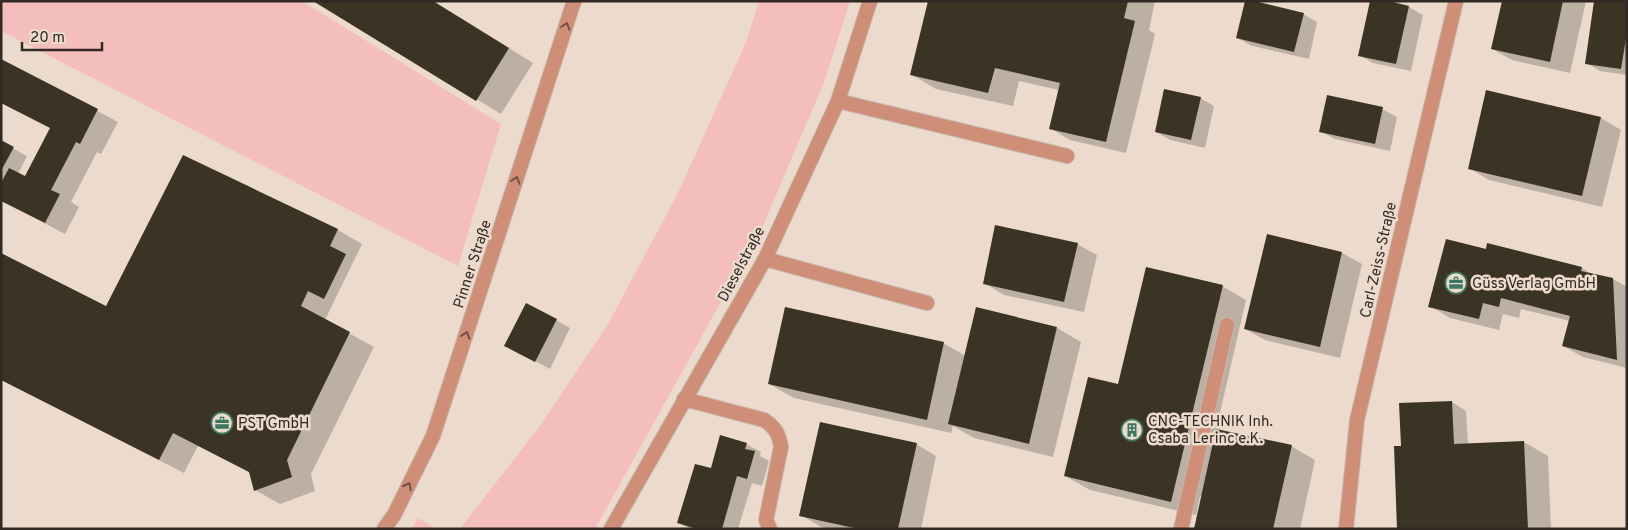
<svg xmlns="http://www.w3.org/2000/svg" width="1628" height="530" font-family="Overpass,sans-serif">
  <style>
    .green { fill: #f4bebd }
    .shadow { fill: #0003 }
    .building { fill: #3b3324 }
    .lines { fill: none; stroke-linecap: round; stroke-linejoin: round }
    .service-casing { stroke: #c6b7ab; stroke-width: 16 }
    .minor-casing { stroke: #c6b7ab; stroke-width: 16 }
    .tertiary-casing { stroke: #c6b7ab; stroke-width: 16 }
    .service { stroke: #ce8e77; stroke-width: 14 }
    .minor { stroke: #ce8e77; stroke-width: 14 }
    .tertiary { stroke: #ce8e77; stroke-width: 14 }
    .oneway { stroke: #6f5145 }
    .labels { text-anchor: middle; stroke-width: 5; stroke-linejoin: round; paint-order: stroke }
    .street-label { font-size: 15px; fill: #302924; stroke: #ecdbcd }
    .poi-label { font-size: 15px; fill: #302924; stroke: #ecdbcd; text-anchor: start }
  </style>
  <rect width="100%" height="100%" fill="#ecdbcd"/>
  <g class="green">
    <path d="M 1,1 L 302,1 L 501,124 L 458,266 L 1,31 Z"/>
    <path d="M 759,1 L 850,1 L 825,80 L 763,226 L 595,529 L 460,529 L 539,427 L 607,326 L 678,193 L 746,42 Z"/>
    <path d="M 418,518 L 436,529 L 411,529 Z"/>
  </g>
  <g class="shadow">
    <path d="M 316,1 L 433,1 L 533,63 L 501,114 Z"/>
    <path d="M 929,1 L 1155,1 L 1149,30 L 1155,34 L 1126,153 L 1070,140 L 1050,128 L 1059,90 L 1019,81 L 1013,106 L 936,89 L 912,75 Z"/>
    <path d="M 1503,1 L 1586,1 L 1570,73 L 1512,60 L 1492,49 Z"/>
    <path d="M 1627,1 L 1627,75 L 1600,71 L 1586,63 Z"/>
    <path d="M 1409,7 L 1423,15 L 1411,71 L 1373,63 L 1359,55 Z"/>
    <path d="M 1303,14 L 1317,22 L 1309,59 L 1252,46 L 1237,38 Z"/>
    <path d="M 1,60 L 118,122 L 101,154 L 97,152 L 71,202 L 79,207 L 65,234 L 1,200 L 1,142 L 27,156 L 18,174 L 26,178 L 51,128 Z"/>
    <path d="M 1487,91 L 1601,118 L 1621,130 L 1602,207 L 1489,180 L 1469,168 Z"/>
    <path d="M 1200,98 L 1214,106 L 1205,148 L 1170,140 L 1156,132 Z"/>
    <path d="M 1382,109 L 1397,117 L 1390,151 L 1335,139 L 1320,131 Z"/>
    <path d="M 184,156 L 338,230 L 362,244 L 325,320 L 374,347 L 311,474 L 315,491 L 280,504 L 255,490 L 251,473 L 198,446 L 184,473 L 10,384 L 106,308 Z"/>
    <path d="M 1077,244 L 1097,255 L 1084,312 L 1004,295 L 984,283 Z"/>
    <path d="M 1488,245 L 1582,268 L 1593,275 L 1613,279 L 1627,287 L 1627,368 L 1583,357 L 1563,346 L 1570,321 L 1521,309 L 1519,318 L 1503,314 L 1499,330 L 1450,318 L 1430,306 L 1487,250 Z"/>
    <path d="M 1342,253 L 1362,264 L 1340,358 L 1265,340 L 1245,329 Z"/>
    <path d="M 1222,286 L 1246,300 L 1216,430 L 1291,446 L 1315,460 L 1300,529 L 1195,529 L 1202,496 L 1200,496 L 1196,515 L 1090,490 L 1065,476 L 1119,386 Z"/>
    <path d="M 977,309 L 1057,328 L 1081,342 L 1053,457 L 974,438 L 953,426 L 951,433 L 794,398 L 769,384 L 943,343 L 966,356 Z"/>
    <path d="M 556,320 L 570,328 L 550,369 L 520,353 Z"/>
    <path d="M 1452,402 L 1466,411 L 1468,444 L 1524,442 L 1548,456 L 1551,529 L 1398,529 L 1405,447 Z"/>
    <path d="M 746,444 L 761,452 L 760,456 L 769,461 L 762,486 L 752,483 L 738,529 L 690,529 L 679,522 L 712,470 Z"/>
    <path d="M 916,444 L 936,456 L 921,529 L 830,529 L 821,527 L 801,515 Z"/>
  </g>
  <g class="building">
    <path d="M 313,1 L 433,1 L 509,48 L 476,101 Z"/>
    <path d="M 928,1 L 1128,1 L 1124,18 L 1135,21 L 1106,142 L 1049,129 L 1060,83 L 995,68 L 988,93 L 910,75 Z"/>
    <path d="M 1245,1 L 1254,1 L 1304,13 L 1294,52 L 1236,38 Z"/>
    <path d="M 1370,1 L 1389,1 L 1409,6 L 1396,64 L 1358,56 Z"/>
    <path d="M 1502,1 L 1563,1 L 1550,62 L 1491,49 Z"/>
    <path d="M 1594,1 L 1627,1 L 1627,32 L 1621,69 L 1585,64 Z"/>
    <path d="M 1,59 L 98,109 L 80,144 L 76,142 L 51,190 L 60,194 L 45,223 L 1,201 L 1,183 L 9,168 L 25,176 L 50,128 L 1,103 Z"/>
    <path d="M 1164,89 L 1201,97 L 1191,140 L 1155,132 Z"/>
    <path d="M 1486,90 L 1601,117 L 1582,196 L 1468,169 Z"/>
    <path d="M 1327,95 L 1383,107 L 1375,144 L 1319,132 Z"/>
    <path d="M 1,140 L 14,147 L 1,171 Z"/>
    <path d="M 183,155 L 338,229 L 330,246 L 346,254 L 324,299 L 308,291 L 301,306 L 350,332 L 287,460 L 292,477 L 254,491 L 249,472 L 173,433 L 159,460 L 1,380 L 1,253 L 106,306 Z"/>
    <path d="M 995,225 L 1078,243 L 1064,302 L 983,284 Z"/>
    <path d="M 1267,234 L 1342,252 L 1320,347 L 1244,329 Z"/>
    <path d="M 1446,239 L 1486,249 L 1487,243 L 1582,267 L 1581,271 L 1613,278 L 1617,360 L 1562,346 L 1570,316 L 1501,298 L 1499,307 L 1483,303 L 1479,319 L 1428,307 Z"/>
    <path d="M 1146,267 L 1223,285 L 1171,502 L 1064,476 L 1088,377 L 1118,384 Z"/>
    <path d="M 526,303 L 557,319 L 535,362 L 504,346 Z"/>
    <path d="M 785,307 L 944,342 L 927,420 L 768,384 Z"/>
    <path d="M 976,307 L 1057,327 L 1029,444 L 948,424 Z"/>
    <path d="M 1452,401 L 1454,444 L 1524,441 L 1528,529 L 1397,529 L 1394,446 L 1401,446 L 1399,403 Z"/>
    <path d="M 820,422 L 917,443 L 898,529 L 859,529 L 799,516 Z"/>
    <path d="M 1216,429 L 1292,445 L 1273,529 L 1194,529 Z"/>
    <path d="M 720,435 L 747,443 L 745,449 L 755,451 L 747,479 L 737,476 L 722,529 L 697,529 L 677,523 L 695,464 L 711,468 Z"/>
  </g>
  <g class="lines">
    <g class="service-casing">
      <g id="service">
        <path d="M 838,101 L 1067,156"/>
        <path d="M 765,259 L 927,303"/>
        <path d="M 684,399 L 764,420 C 775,427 779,434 781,447 L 766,520 L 770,529"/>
        <path d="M 1181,529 L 1227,325"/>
      </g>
    </g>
    <g class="minor-casing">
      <g id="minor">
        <path d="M 611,529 L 765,259 L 838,101 L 870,1"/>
        <path d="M 1346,529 L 1357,420 L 1456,1"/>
      </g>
    </g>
    <g class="tertiary-casing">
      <path id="tertiary" d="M 384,529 L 394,515 L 433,436 L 574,1"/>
    </g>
    <use href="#service" class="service"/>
    <use href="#minor" class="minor"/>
    <use href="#tertiary" class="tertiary"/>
  </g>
  <defs><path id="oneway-chevron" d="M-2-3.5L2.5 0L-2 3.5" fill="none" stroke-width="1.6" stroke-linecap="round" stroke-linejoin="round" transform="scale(1.25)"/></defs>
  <g class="oneway">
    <use href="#oneway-chevron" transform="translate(566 26) rotate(-72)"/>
    <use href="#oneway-chevron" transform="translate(516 180) rotate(-72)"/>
    <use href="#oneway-chevron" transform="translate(466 335) rotate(-72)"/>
    <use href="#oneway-chevron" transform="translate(408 486) rotate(-63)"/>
  </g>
  <defs>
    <g id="office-ring" transform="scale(1.125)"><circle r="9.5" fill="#ecdbcd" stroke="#3b7762" stroke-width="1.5"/><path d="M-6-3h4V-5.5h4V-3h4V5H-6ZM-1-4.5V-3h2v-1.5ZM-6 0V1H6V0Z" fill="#3b7762"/></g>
    <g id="building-ring" transform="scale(1.125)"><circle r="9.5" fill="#ecdbcd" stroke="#3b7762" stroke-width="1.5"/><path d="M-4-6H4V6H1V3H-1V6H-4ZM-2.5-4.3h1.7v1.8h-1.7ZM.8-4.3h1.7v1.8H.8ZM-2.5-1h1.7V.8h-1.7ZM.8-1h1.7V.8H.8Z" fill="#3b7762"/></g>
  </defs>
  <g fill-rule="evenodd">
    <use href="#office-ring" x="1456" y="283"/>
    <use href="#office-ring" x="222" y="423"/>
    <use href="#building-ring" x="1132" y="430"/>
  </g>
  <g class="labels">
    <g class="street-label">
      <text transform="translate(1378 260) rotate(-77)" y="5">Carl-Zeiss-Straße</text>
      <text transform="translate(472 264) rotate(-72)" y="5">Pinner Straße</text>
      <text transform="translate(741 264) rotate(-62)" y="5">Dieselstraße</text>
    </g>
    <g class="poi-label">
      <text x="1472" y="288">Güss Verlag GmbH</text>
      <text x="1148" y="426">CNC-TECHNIK Inh.<tspan x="1148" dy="17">Csaba Lerinc e.K.</tspan></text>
      <text x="238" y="428">PST GmbH</text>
    </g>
  </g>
  <rect width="1628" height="530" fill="none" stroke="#302924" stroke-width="5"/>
  <path d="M22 42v8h80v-8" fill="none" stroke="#302924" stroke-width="2.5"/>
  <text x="30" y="42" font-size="15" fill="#302924" stroke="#ecdbcd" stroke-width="4" paint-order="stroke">20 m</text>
</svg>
